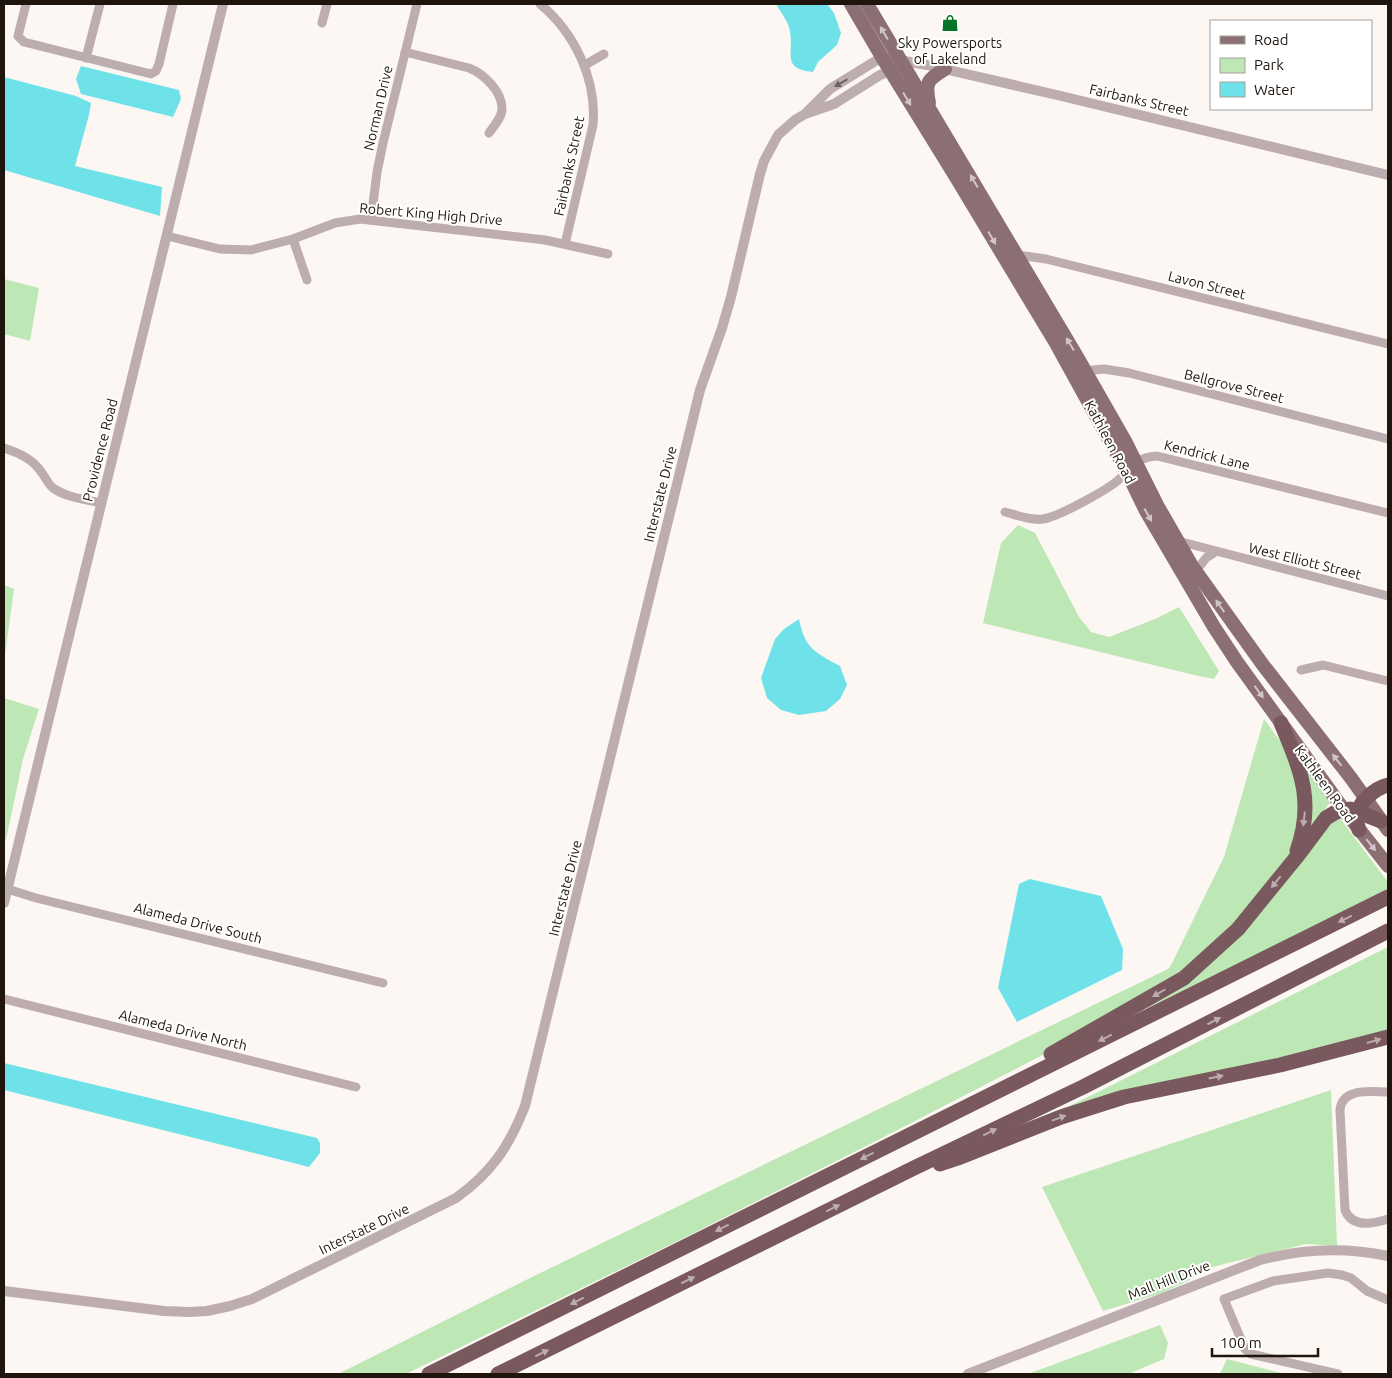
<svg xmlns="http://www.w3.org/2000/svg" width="1392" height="1378" font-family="Ubuntu,sans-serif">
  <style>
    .green { fill: #bde7b4 }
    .water { fill: #6ee2e8 }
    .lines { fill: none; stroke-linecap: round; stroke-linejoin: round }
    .minor { stroke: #beadaf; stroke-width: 9 }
    .tertiary { stroke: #beadaf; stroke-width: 10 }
    .primary { stroke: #8c6f73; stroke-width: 14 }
    .motorway { stroke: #79595e; stroke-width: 15 }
    .oneway { fill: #d1c5c7 }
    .oneway2 { fill: #6e615e }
    .oneway3 { fill: #bcacae }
    .labels { text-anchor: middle; stroke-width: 4; stroke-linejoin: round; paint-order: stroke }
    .poi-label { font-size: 14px; fill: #1f150d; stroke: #fff }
    .street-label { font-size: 14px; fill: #1f150d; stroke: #fff }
  </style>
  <rect width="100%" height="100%" fill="#fcf7f2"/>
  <g class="green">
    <path d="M 4,279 L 39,288 L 30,341 L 4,334 Z"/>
    <path d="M 1018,525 L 1035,533 L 1079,617 L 1091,632 L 1109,637 L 1155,619 L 1179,607 L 1219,671 L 1214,679 L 1194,675 L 983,623 L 1001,543 Z"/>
    <path d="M 4,585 L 14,589 L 4,662 Z"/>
    <path d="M 4,698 L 39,709 L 23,759 L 6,840 L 4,838 Z"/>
    <path d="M 1264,719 L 1286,749 L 1302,791 L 1291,854 L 1253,906 L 1188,968 L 1058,1047 L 878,1140 L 686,1237 L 406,1374 L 338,1374 L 534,1276 L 1168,969 L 1171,965 L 1224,857 Z"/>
    <path d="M 1307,770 L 1331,801 L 1310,830 L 1307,771 Z"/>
    <path d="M 1339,817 L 1388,882 L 1388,889 L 1148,1008 L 1147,1007 L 1179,985 L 1325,829 Z"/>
    <path d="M 1388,947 L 1388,1032 L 1061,1110 L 1094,1094 Z"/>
    <path d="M 1331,1090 L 1337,1246 L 1306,1244 L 1208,1268 L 1188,1281 L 1159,1294 L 1103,1311 L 1042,1187 Z"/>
    <path d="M 1160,1325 L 1168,1343 L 1164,1359 L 1128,1374 L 1028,1374 Z"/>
    <path d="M 1227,1359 L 1285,1374 L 1220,1374 Z"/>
  </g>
  <g class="water">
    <path d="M 776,4 L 827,4 L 834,13 L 841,33 L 837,45 L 818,62 L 813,72 C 781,69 794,54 790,32 C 789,22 781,13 776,4 Z"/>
    <path d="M 81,66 L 179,90 L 181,99 L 173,117 L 81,94 L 76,79 Z"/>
    <path d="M 4,77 L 76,96 L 91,103 L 89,115 L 75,166 L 162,187 L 160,216 L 4,170 Z"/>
    <path d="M 799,619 C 805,648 814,652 840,666 L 847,685 L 840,699 L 826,711 L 799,715 L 781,710 L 767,698 L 761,678 L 775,639 L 784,629 Z"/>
    <path d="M 1030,879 L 1101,896 L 1123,949 L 1122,970 L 1017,1022 L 998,988 L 1019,884 Z"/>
    <path d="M 4,1063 L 317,1138 L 320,1143 L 320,1153 L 309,1167 L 4,1090 Z"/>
  </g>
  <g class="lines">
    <g class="minor">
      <path d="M 26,4 L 18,36 L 24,42 L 151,74 L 156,71 L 159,64 L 173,4"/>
      <path d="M 540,4 C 575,33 597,80 593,125 L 565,244"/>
      <path d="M 322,23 L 327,4"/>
      <path d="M 405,52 L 469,68 C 484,74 502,91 502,109 C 502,117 494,126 489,133"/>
      <path d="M 86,58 L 100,4"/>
      <path d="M 585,65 L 604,54"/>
      <path d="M 371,220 L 377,172 L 383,143 L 417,4"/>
      <path d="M 167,236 L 220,249 L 251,250 L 293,239 L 335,223 L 360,219 L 545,240 L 608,254"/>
      <path d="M 293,239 L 307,280"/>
      <path d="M 1018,255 L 1046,259 L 1388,344"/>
      <path d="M 1082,371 L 1104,369 L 1129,373 L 1388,439"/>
      <path d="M 4,448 C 19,453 33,459 42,473 C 46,478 48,484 53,488 C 67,498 85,499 101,503"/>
      <path d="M 1005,512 C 1017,515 1031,521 1043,519 C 1058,517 1103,492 1116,482 C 1133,469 1132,458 1157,456 L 1388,513"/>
      <path d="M 1178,541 L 1388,596"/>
      <path d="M 1196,571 L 1206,558 L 1215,552"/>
      <path d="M 1301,670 L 1323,665 L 1388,681"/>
      <path d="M 4,888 L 36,898 L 383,983"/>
      <path d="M 4,999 L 356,1087"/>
      <path d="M 1388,1092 C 1372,1092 1342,1087 1340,1110 L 1345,1210 C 1352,1228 1373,1224 1388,1219"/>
      <path d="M 1338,1374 L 1251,1354 L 1245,1349 L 1224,1299 L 1273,1281 L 1328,1273 L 1342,1275 L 1351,1278 L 1367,1291 L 1388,1300"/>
    </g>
    <g class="tertiary">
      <path d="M 807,112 L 830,89 L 882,57 L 927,65 L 1057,95 L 1388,175"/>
      <path d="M 4,903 L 223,4"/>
      <path d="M 4,1291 L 164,1311 L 190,1312 L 207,1311 L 230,1306 L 252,1299 L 456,1198 C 491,1173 509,1147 525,1106 L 700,390 L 722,328 L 731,297 L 760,174 L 764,161 L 778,135 L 795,120 L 805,114 L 834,104 L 880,75 L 890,71 L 901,61"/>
      <path d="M 968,1374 L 1260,1260 C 1302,1249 1345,1247 1388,1256"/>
    </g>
    <g class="primary">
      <path d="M 851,4 L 882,57 L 956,177 L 1057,345 L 1127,472 L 1146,511 L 1214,627 L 1237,662 L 1344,810 L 1388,866"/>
      <path d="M 867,4 L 1076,355 L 1125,441 L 1157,505 L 1192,566 L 1263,665 L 1351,778 L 1388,830"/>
      <path d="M 929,103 C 925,82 927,80 945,69"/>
    </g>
    <g class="motorway">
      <path d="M 1281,723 C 1300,769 1315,800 1297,851"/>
      <path d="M 1359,830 C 1358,826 1356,822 1356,818 C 1356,804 1375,788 1388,785"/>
      <path d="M 1051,1054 L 1184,978 L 1238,929 L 1299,854 L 1326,818 L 1336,812 L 1350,809 L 1381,821"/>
      <path d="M 940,1164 L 958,1158 L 1061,1117 L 1124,1097 L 1280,1065 L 1388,1037"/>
      <path d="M 429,1374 L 1388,897"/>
      <path d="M 498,1374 L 914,1168 L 1083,1087 L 1388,931"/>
    </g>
  </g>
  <defs><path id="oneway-solid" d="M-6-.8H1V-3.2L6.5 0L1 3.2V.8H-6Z" transform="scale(1.25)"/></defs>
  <g class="oneway">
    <use href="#oneway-solid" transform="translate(884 33) rotate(-121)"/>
    <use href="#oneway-solid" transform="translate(907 99) rotate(59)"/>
    <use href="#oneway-solid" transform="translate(974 181) rotate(-120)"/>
    <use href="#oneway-solid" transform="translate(992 238) rotate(60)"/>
    <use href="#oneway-solid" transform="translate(1070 344) rotate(-121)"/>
    <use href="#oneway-solid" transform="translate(1148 515) rotate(61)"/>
    <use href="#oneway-solid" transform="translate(1220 606) rotate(-125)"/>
    <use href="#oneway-solid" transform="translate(1259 692) rotate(54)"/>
    <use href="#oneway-solid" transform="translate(1337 760) rotate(-128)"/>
    <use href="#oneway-solid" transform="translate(1371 845) rotate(51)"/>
  </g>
  <use class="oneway2" href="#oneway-solid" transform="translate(841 83) rotate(150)"/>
  <g class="oneway3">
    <use href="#oneway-solid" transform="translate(1304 819) rotate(97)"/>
    <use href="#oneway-solid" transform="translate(1276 882) rotate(129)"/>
    <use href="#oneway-solid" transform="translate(1345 919) rotate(154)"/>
    <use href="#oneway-solid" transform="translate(1159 993) rotate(150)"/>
    <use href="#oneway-solid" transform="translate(1214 1021) rotate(-27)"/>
    <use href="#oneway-solid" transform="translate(1105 1038) rotate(154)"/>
    <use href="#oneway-solid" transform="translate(1374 1041) rotate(-16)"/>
    <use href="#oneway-solid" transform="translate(1216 1077) rotate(-11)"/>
    <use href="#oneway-solid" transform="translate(1059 1118) rotate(-20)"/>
    <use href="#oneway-solid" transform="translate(990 1132) rotate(-26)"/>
    <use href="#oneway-solid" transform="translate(867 1156) rotate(153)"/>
    <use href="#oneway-solid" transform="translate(833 1208) rotate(-26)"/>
    <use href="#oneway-solid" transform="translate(722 1228) rotate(153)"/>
    <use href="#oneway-solid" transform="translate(688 1280) rotate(-26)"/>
    <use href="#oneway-solid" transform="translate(577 1301) rotate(153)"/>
    <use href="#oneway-solid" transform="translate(542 1353) rotate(-26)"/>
  </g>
  <defs>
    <g id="shop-bare" transform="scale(1.35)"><path d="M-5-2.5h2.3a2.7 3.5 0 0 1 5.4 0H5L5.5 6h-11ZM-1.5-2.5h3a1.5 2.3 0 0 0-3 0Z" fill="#057427" stroke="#fff" stroke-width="2.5" paint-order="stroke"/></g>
  </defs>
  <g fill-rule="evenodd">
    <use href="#shop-bare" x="950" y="23"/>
  </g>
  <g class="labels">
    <g class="poi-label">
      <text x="950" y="48">Sky Powersports<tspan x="950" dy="16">of Lakeland</tspan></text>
    </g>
    <g class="street-label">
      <text transform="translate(1139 100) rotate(13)" y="5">Fairbanks Street</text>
      <text transform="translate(378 108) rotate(-77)" y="5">Norman Drive</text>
      <text transform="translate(569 166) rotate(-78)" y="5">Fairbanks Street</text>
      <text transform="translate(431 214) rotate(5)" y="5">Robert King High Drive</text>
      <text transform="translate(1207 285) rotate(14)" y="5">Lavon Street</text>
      <text transform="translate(1234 386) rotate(14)" y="5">Bellgrove Street</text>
      <text transform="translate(1110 442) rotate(62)" y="5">Kathleen Road</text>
      <text transform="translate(100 450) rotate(-76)" y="5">Providence Road</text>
      <text transform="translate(1207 455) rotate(14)" y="5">Kendrick Lane</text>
      <text transform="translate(660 494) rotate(-76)" y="5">Interstate Drive</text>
      <text transform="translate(1305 561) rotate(14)" y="5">West Elliott Street</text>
      <text transform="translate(1325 784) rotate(54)" y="5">Kathleen Road</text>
      <text transform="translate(565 888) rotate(-76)" y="5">Interstate Drive</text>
      <text transform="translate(198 923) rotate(14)" y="5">Alameda Drive South</text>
      <text transform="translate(183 1030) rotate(14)" y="5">Alameda Drive North</text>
      <text transform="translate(364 1229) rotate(-26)" y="5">Interstate Drive</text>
      <text transform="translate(1169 1280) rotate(-21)" y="5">Mall Hill Drive</text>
    </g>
  </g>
  <rect width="1392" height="1378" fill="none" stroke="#1f150d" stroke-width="10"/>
  <rect x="1210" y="20" width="162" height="90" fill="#ffffff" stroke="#a5a19e"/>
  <rect x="1220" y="36" width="25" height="8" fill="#8c6f73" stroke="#a5a19e"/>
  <text x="1254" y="45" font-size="15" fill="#1f150d">Road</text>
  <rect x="1220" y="58" width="25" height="15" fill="#bde7b4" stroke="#a5a19e"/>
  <text x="1254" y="70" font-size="15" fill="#1f150d">Park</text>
  <rect x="1220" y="82" width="25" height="15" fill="#6ee2e8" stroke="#a5a19e"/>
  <text x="1254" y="95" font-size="15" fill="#1f150d">Water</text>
  <path d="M1212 1348v8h106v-8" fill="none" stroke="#1f150d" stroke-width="2.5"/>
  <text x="1220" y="1348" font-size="15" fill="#1f150d" stroke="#ffffff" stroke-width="4" paint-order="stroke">100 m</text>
</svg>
